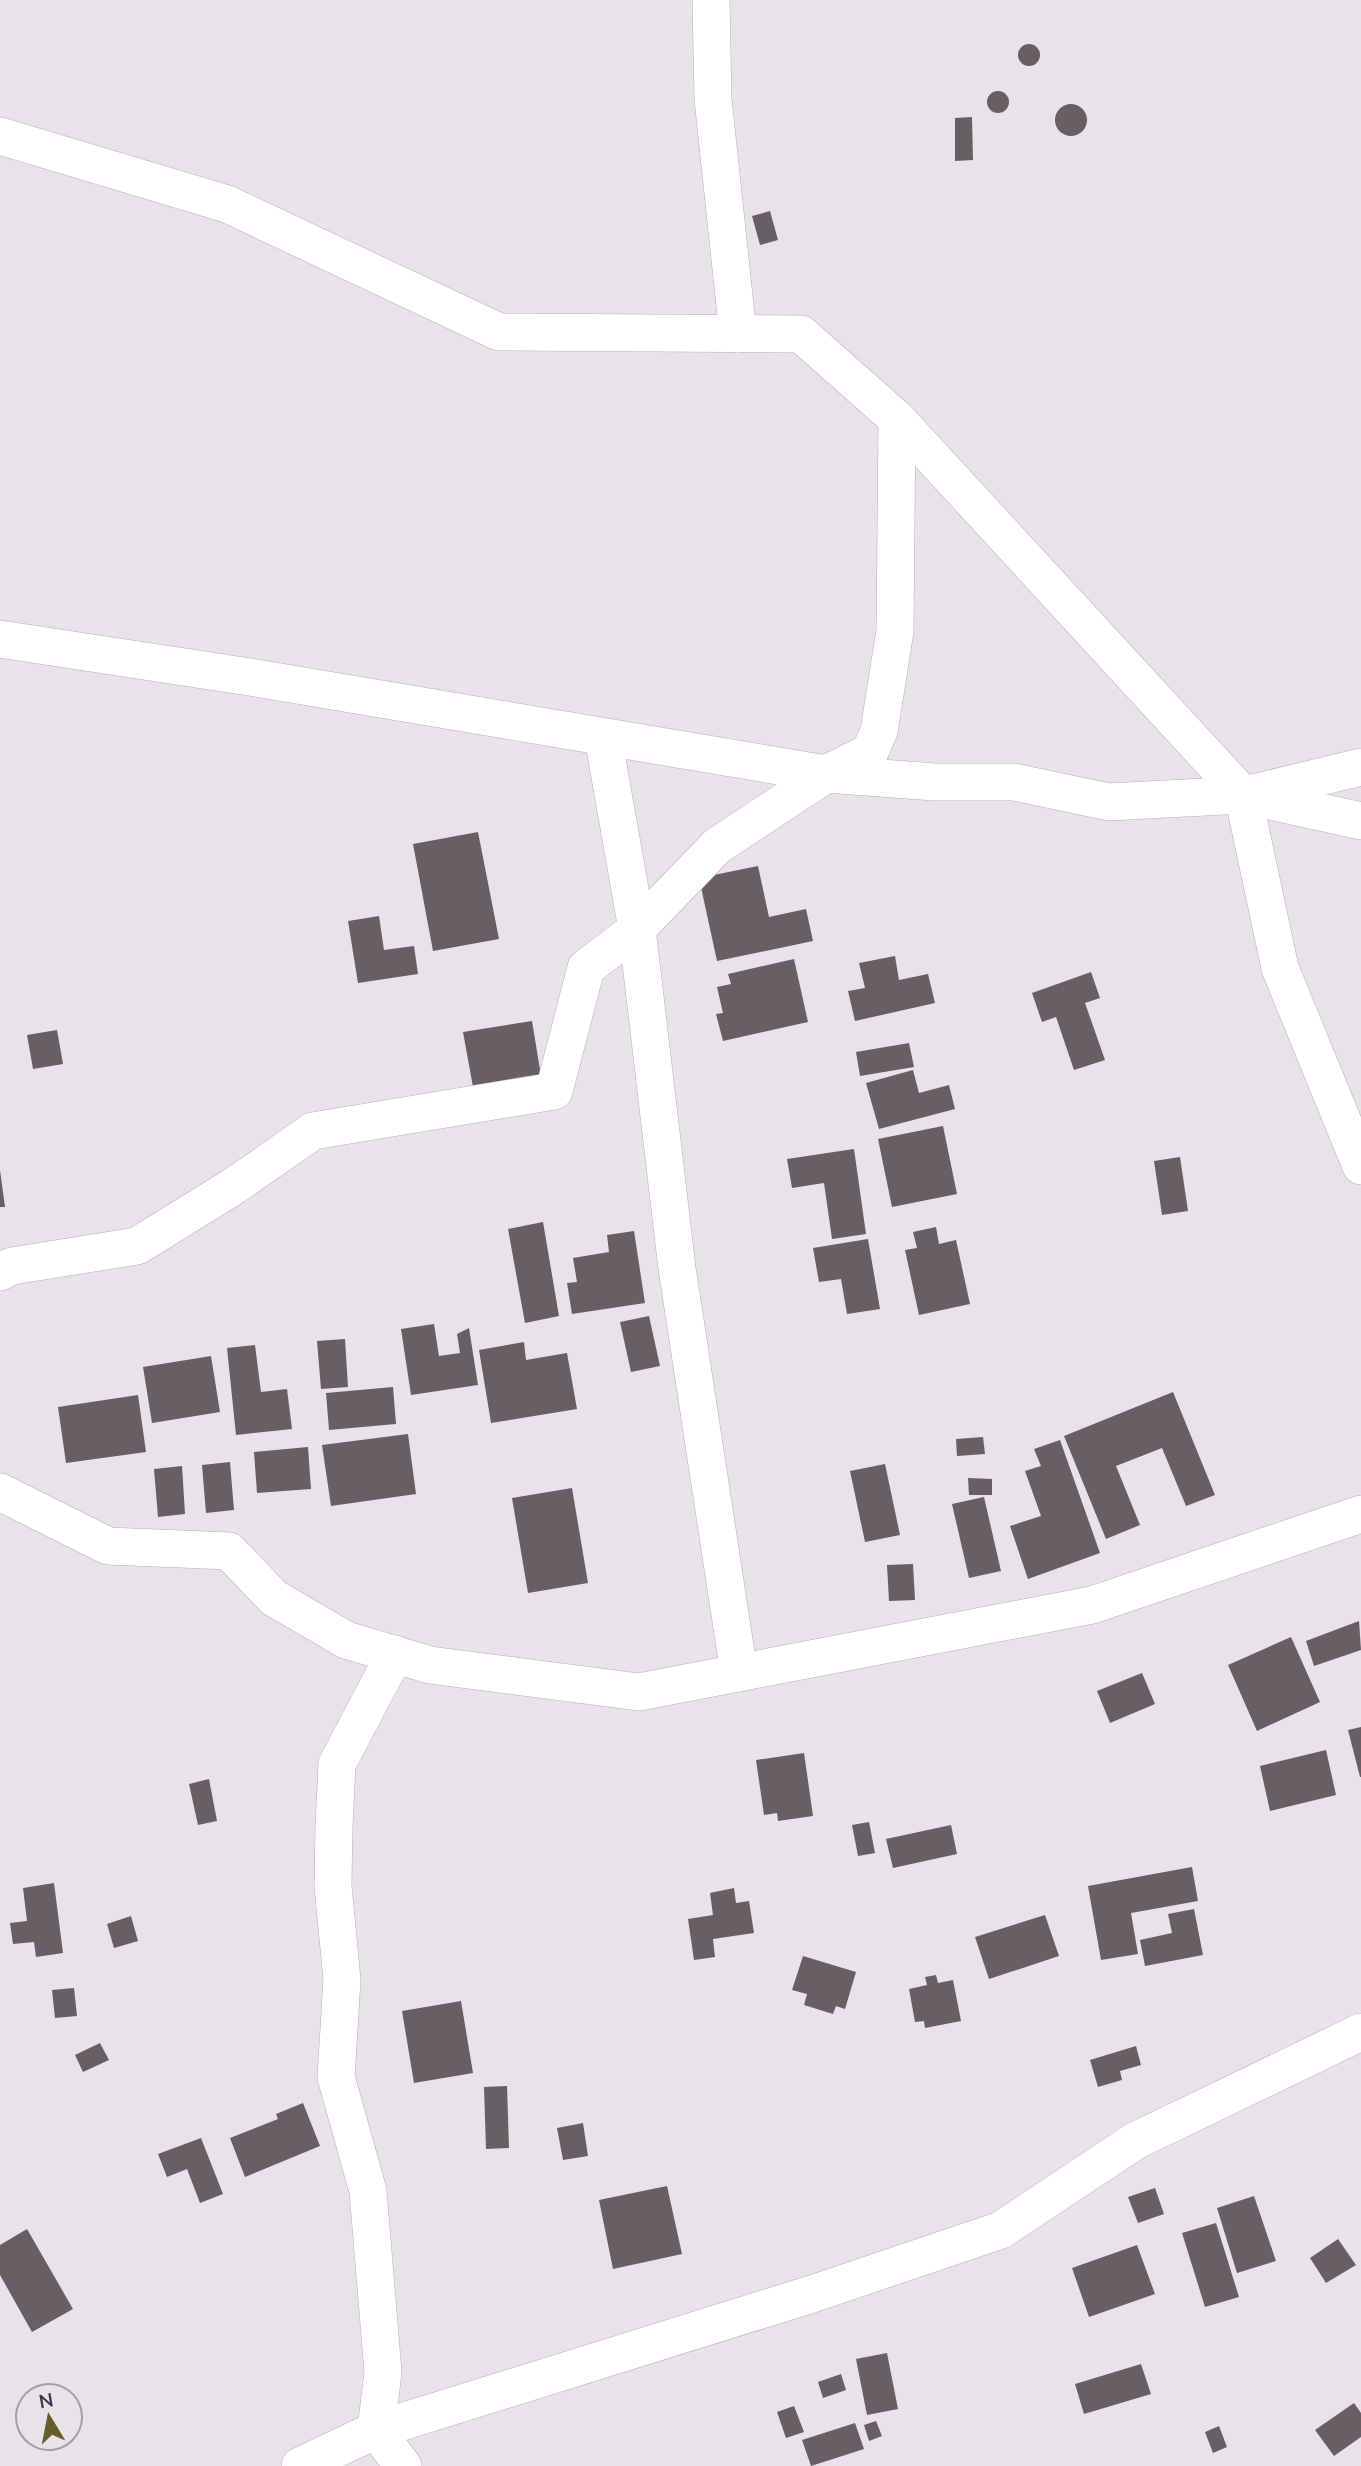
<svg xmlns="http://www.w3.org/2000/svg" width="1361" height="2466" font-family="'Nunito Sans',sans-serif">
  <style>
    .building { fill: #675f63 }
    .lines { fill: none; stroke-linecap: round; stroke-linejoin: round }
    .street-casing { stroke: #b6b0b8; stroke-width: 38 }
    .street { stroke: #fff; stroke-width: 37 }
  </style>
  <rect width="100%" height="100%" fill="#e8e2e9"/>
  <g class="building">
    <circle cx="1029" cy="55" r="11"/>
    <circle cx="998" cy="102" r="11"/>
    <circle cx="1071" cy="120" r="16"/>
    <path d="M 972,117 L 973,160 L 955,161 L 955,118 Z"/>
    <path d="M 770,211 L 778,240 L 760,245 L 752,216 Z"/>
    <path d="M 478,832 L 499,939 L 433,951 L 413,844 Z"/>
    <path d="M 758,866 L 769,917 L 806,909 L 813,941 L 717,961 L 699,878 Z"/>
    <path d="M 379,916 L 384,950 L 414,946 L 418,974 L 358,983 L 348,921 Z"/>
    <path d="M 895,956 L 899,980 L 928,974 L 935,1003 L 855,1021 L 848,991 L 865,988 L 859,963 Z"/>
    <path d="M 794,959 L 808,1022 L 723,1041 L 716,1014 L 723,1013 L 717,987 L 731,984 L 728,974 Z"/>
    <path d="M 1091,972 L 1100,998 L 1085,1003 L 1105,1060 L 1074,1070 L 1056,1017 L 1042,1022 L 1032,993 Z"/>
    <path d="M 532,1021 L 541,1076 L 473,1087 L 463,1032 Z"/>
    <path d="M 57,1030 L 63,1064 L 33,1069 L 27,1035 Z"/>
    <path d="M 909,1043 L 914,1067 L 860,1076 L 856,1052 Z"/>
    <path d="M 913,1070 L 919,1093 L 949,1085 L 955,1109 L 879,1129 L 866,1083 Z"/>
    <path d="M 943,1126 L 957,1194 L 892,1207 L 878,1139 Z"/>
    <path d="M 854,1149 L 866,1234 L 832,1239 L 824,1183 L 792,1188 L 787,1159 Z"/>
    <path d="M 1180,1157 L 1188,1211 L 1162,1215 L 1154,1161 Z"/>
    <path d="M 0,1170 L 5,1207 L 0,1207 Z"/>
    <path d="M 543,1222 L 559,1316 L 525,1323 L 508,1229 Z"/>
    <path d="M 936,1227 L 939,1244 L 956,1240 L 970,1304 L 919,1315 L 905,1250 L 917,1248 L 913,1232 Z"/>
    <path d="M 634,1231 L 645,1303 L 572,1314 L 567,1283 L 577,1282 L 573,1258 L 609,1252 L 607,1235 Z"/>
    <path d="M 868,1239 L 880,1309 L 847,1314 L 841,1279 L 819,1282 L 813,1248 Z"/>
    <path d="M 649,1316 L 660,1366 L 631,1372 L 620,1322 Z"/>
    <path d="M 434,1324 L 439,1356 L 460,1353 L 457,1334 L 469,1328 L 478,1385 L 411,1395 L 401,1329 Z"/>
    <path d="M 345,1339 L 348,1387 L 321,1389 L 317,1341 Z"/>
    <path d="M 524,1342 L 526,1360 L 567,1353 L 577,1409 L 491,1423 L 479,1350 Z"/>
    <path d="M 255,1345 L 261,1392 L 287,1389 L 292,1429 L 236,1435 L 227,1348 Z"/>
    <path d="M 211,1356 L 220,1412 L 152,1423 L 143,1367 Z"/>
    <path d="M 393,1387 L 396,1424 L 329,1430 L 326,1393 Z"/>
    <path d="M 1173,1392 L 1215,1495 L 1186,1506 L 1162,1448 L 1116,1466 L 1140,1525 L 1106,1539 L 1064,1436 Z"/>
    <path d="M 138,1395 L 146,1452 L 66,1463 L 58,1407 Z"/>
    <path d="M 408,1434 L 416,1494 L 331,1506 L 322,1445 Z"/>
    <path d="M 983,1437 L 985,1454 L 957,1456 L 956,1439 Z"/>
    <path d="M 1060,1440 L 1100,1553 L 1028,1579 L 1010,1526 L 1041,1516 L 1025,1471 L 1041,1466 L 1034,1449 Z"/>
    <path d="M 308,1447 L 311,1489 L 257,1493 L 254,1452 Z"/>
    <path d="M 230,1462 L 234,1510 L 206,1513 L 202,1465 Z"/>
    <path d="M 885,1464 L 900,1535 L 865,1542 L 850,1471 Z"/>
    <path d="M 182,1466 L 185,1514 L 158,1517 L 154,1469 Z"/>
    <path d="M 968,1478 L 992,1479 L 992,1495 L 969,1495 Z"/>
    <path d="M 572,1488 L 588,1583 L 528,1593 L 512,1498 Z"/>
    <path d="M 984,1497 L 1001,1571 L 969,1578 L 952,1504 Z"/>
    <path d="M 913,1564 L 915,1600 L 889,1601 L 887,1565 Z"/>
    <path d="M 1359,1621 L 1361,1650 L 1314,1666 L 1306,1641 Z"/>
    <path d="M 1291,1637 L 1320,1702 L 1257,1731 L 1228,1665 Z"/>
    <path d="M 1142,1673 L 1155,1704 L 1110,1723 L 1097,1691 Z"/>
    <path d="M 1361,1727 L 1361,1777 L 1360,1777 L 1348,1730 Z"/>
    <path d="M 1326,1750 L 1336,1795 L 1270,1811 L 1260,1766 Z"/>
    <path d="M 804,1753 L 813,1816 L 778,1821 L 777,1813 L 764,1815 L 756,1760 Z"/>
    <path d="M 209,1779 L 217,1821 L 198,1825 L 189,1784 Z"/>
    <path d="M 869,1822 L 875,1853 L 858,1856 L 852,1825 Z"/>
    <path d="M 951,1825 L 957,1854 L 893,1868 L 886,1839 Z"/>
    <path d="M 1192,1867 L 1198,1901 L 1131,1913 L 1138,1954 L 1101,1960 L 1088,1886 Z"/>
    <path d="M 54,1883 L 63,1953 L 36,1957 L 34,1942 L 13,1944 L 10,1923 L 27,1921 L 23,1888 Z"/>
    <path d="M 734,1888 L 736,1903 L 749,1901 L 754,1933 L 713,1939 L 715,1957 L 694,1960 L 688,1919 L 713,1915 L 710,1893 Z"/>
    <path d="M 1194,1909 L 1203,1955 L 1145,1966 L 1140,1940 L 1172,1933 L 1168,1914 Z"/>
    <path d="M 1045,1915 L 1059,1956 L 989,1979 L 975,1937 Z"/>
    <path d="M 131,1916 L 138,1941 L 114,1948 L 107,1924 Z"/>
    <path d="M 803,1956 L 856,1972 L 845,2009 L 836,2006 L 833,2014 L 804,2005 L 807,1994 L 792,1990 Z"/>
    <path d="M 936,1975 L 938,1983 L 953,1980 L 961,2021 L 925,2028 L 924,2021 L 915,2022 L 909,1989 L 927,1985 L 925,1977 Z"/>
    <path d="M 74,1988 L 77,2016 L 55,2018 L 52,1990 Z"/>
    <path d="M 461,2001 L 473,2073 L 414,2083 L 402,2011 Z"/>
    <path d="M 100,2043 L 109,2060 L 83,2072 L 75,2055 Z"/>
    <path d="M 1136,2046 L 1141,2065 L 1120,2071 L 1122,2080 L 1098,2087 L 1090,2060 Z"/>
    <path d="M 507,2086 L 509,2148 L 486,2149 L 484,2087 Z"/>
    <path d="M 303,2103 L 320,2146 L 245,2177 L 230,2138 L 278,2119 L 276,2114 Z"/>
    <path d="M 583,2123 L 588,2156 L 563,2160 L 557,2128 Z"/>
    <path d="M 201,2138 L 223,2194 L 200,2203 L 187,2169 L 167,2177 L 158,2154 Z"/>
    <path d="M 667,2186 L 682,2254 L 613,2269 L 599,2200 Z"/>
    <path d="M 1155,2188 L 1164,2214 L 1138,2223 L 1128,2197 Z"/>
    <path d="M 1254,2196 L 1276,2261 L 1237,2273 L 1217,2208 Z"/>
    <path d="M 1216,2223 L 1239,2297 L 1205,2307 L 1182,2233 Z"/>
    <path d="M 27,2229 L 73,2309 L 32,2332 L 0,2275 L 0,2245 Z"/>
    <path d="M 1338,2239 L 1356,2265 L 1326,2283 L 1310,2258 Z"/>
    <path d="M 1137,2245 L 1155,2294 L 1089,2317 L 1072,2268 Z"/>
    <path d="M 887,2353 L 898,2409 L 867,2415 L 856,2359 Z"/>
    <path d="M 1141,2364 L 1151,2394 L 1084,2414 L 1075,2384 Z"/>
    <path d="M 841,2374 L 846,2390 L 823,2398 L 818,2382 Z"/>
    <path d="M 1354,2403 L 1361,2413 L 1361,2437 L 1334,2456 L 1315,2430 Z"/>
    <path d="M 794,2406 L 804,2432 L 786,2438 L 777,2412 Z"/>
    <path d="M 876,2421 L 882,2436 L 869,2441 L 864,2425 Z"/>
    <path d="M 855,2423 L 864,2449 L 811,2466 L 802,2440 Z"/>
    <path d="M 1219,2426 L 1227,2447 L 1213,2453 L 1205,2432 Z"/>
  </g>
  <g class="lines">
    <g class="street-casing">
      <g id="street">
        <path d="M 711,0 L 713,99 L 738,334"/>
        <path d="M 0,136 L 227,204 L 499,332 L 801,334 L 897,419 L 1243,795 L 1280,968 L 1361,1166"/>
        <path d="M 0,639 L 256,678 L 826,774 L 870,752 L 879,731 L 895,631 L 897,419"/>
        <path d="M 603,737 L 637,929 L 677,1268 L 739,1673"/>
        <path d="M 1253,793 L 1361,767"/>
        <path d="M 0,1272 L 12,1266 L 137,1246 L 234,1186 L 313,1131 L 554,1091 L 586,968 L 637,929 L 717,846 L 826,774 L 935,782 L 1014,782 L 1109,802 L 1243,795 L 1361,821"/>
        <path d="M 0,1492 L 108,1546 L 229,1551 L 274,1598 L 346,1640 L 430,1665 L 639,1692 L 1092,1605 L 1361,1514"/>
        <path d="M 395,1654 L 337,1764 L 334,1826 L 333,1886 L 342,1980 L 336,2077 L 368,2191 L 383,2372 L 376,2430 L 403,2466"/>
        <path d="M 300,2466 L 376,2430 L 812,2294 L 1001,2230 L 1135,2141 L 1361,2032"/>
      </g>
    </g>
    <use href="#street" class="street"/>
  </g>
  <g transform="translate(49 2417) rotate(350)"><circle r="33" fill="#e8e2e9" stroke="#a39fa4" stroke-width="2"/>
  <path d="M0-5L12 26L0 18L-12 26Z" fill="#645e2a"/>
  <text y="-10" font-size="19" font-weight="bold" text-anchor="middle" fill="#3c3a3d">N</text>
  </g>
</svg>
